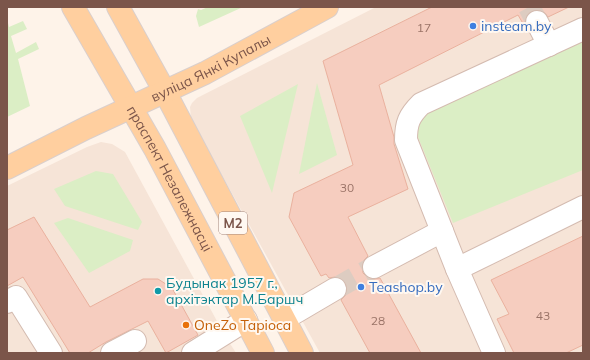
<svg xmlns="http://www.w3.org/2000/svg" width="590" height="360" font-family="Mulish,sans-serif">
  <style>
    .residential { fill: #f6e4d7 }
    .green { fill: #dbeec5 }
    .building { fill: #f6cdbf; stroke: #eab19e }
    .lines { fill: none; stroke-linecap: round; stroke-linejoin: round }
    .minor-tunnel { stroke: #ddccc1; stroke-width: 22; stroke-dasharray: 22 11; stroke-linecap: butt }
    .minor-casing { stroke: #d4bbb0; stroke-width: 24 }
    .major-casing { stroke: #dacfcc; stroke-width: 24 }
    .minor { stroke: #fff; stroke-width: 22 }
    .major { stroke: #ffcf9f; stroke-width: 22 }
    .shop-dot { fill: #3f7fe0; stroke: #fff8f1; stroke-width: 1.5 }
    .culture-dot { fill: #0f9aa8; stroke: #fff8f1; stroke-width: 1.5 }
    .food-dot { fill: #e8710a; stroke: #fff8f1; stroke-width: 1.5 }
    .labels { text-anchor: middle; stroke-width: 4; stroke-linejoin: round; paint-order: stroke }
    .number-label { font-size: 12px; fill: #9a7367 }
    .shield { fill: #fff8f1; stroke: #a3867c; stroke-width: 1 }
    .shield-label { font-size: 13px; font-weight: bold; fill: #7b554a }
    .shop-label { font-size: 14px; fill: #366cbe; stroke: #fff8f1; text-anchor: start }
    .street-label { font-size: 14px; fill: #7b554a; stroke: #fff8f1 }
    .culture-label { font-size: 14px; fill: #0d838f; stroke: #fff8f1; text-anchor: start }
    .food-label { font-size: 14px; fill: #c56008; stroke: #fff8f1; text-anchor: start }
  </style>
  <rect width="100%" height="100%" fill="#fef3e9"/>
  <g class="residential">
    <path d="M 376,7 L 583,7 L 583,353 L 320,353 L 191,119 L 190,107 L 192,103 L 197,98 Z"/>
    <path d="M 101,142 L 112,144 L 125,152 L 224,334 L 236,353 L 7,353 L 7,186 L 87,147 Z"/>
  </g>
  <g class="green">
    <path d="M 208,7 L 243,7 L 199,27 L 196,16 L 198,9 L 201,10 Z"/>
    <path d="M 7,19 L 9,27 L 23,21 L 27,29 L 11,36 L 16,53 L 36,42 L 39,49 L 18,59 L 30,106 L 7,117 Z"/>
    <path d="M 583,38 L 583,170 L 453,223 L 407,110 Z"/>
    <path d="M 317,83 L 337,155 L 299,174 Z"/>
    <path d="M 298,84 L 272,193 L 240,116 Z"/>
    <path d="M 96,171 L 113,174 L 142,222 L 138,230 L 65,206 L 54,189 Z"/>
    <path d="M 68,218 L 133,240 L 130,251 L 89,273 L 54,223 Z"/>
  </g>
  <g class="building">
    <path d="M 432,7 L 569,7 L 548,17 L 543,11 L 538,10 L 532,11 L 526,16 L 525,21 L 526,27 L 525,27 L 518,15 L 379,85 L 394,137 L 394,144 L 408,189 L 348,217 L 368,256 L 364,260 L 362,266 L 363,273 L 368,278 L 373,279 L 380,278 L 421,353 L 370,353 L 341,300 L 346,295 L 347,289 L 346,283 L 341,278 L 335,277 L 329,278 L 326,274 L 321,276 L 289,217 L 294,193 L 353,165 L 323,61 Z"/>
    <path d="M 34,217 L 90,307 L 143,279 L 158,279 L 172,288 L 198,335 L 166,353 L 148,321 L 106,342 L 88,353 L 70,353 L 23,277 L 7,286 L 7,230 Z"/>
    <path d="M 583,236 L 583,345 L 566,353 L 514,353 L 497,319 L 509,314 L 491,280 Z"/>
  </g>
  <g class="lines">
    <g class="minor-tunnel">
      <path d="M 529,7 L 537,22"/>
      <path d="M 335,289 L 374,267"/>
    </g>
    <g class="minor-casing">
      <g id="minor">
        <path d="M 537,22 L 549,45"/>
        <path d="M 374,267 L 442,231"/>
        <path d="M 457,269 L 583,207"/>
        <path d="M 7,302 L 16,297 L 51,353"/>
        <path d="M 284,319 L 335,289"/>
        <path d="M 112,353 L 135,341"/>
        <path d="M 193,353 L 246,320"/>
        <path d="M 494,353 L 457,269 L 406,140 C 406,123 409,116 421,104 L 583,29"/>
      </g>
    </g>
    <g class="major-casing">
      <g id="major">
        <path id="s1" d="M 73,7 L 155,149 L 263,353"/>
        <path d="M 118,7 L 165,92 L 302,353"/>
        <path id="s2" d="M 7,168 L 86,128 L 205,73 L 327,7"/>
      </g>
    </g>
    <use href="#minor" class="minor"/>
    <use href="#major" class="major"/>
  </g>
  <g class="shop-dot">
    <circle cx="473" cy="26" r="4"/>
    <circle cx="361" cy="287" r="4"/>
  </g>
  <circle class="culture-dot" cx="158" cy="291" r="4"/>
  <circle class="food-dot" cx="186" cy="325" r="4"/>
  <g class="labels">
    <g class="number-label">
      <text x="424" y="32">17</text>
      <text x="347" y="192">30</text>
      <text x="543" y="320">43</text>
      <text x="378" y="325">28</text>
    </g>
    <rect class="shield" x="219" y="212" width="28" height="22" rx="3"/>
    <g class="shield-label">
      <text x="233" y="228">М2</text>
    </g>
    <g class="shop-label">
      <text x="481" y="31">insteam.by</text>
      <text x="369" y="292">Teashop.by</text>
    </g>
    <g class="street-label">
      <text dy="5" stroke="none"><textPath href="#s2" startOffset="227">вуліца Янкі Купалы</textPath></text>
      <text dy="5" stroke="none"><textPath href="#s1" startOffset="197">праспект Незалежнасці</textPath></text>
    </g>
    <g class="culture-label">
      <text x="166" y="288">Будынак 1957 г.,<tspan x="166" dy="16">архітэктар М.Баршч</tspan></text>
    </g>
    <g class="food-label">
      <text x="194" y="330">OneZo Tapioca</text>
    </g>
  </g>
  <rect width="590" height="360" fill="none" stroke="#7b554a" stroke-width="16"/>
</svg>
